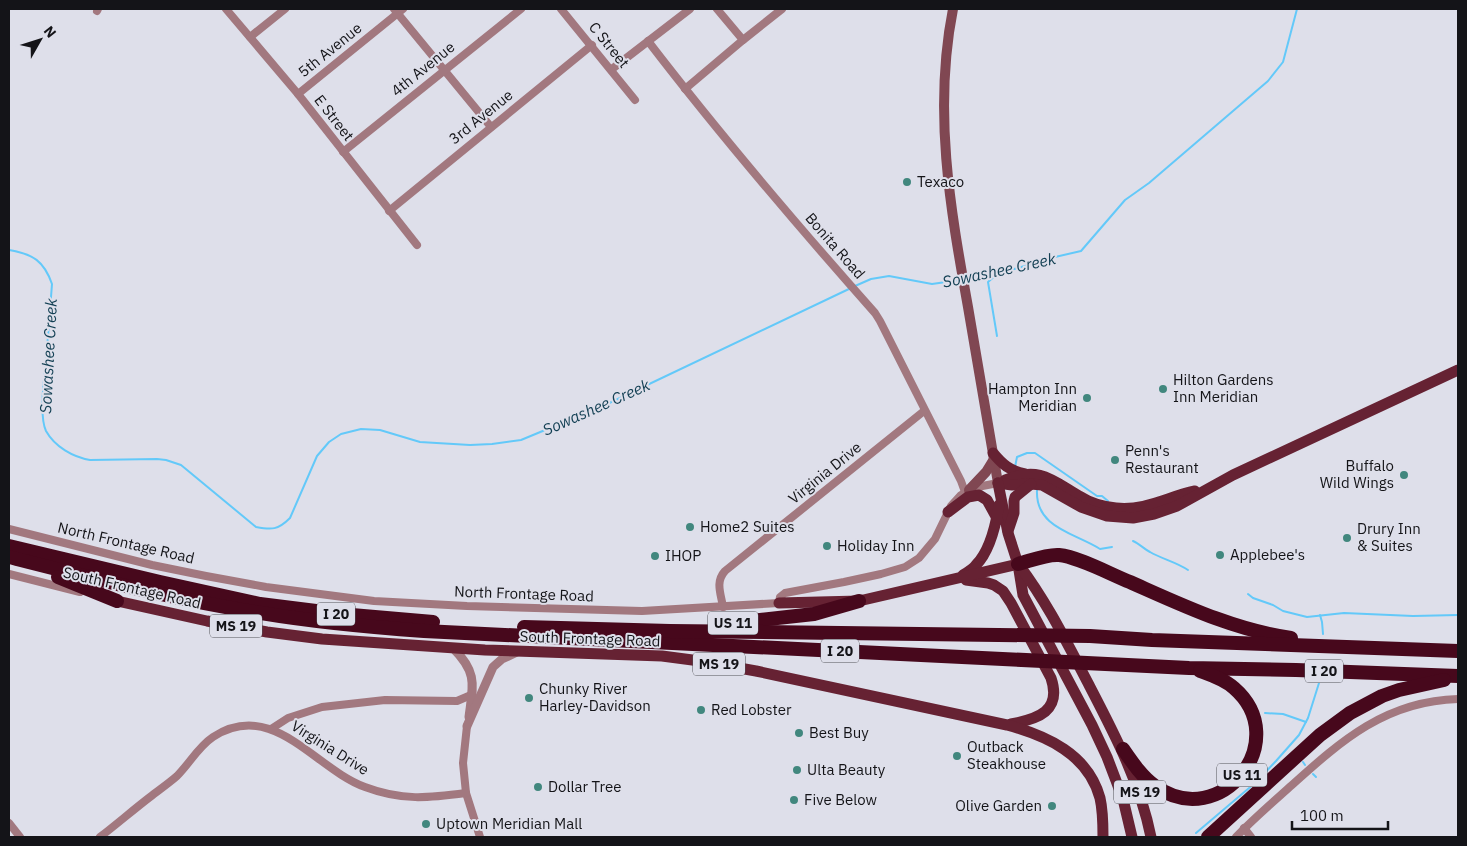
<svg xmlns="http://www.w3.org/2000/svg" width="1467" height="846" font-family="'IBM Plex Sans',sans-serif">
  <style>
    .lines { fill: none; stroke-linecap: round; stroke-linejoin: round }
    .stream { stroke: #63c9f9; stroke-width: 2 }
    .minor { stroke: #a2787f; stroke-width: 8 }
    .tertiary { stroke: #a2787f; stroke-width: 9 }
    .secondary { stroke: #804752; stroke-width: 10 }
    .primary { stroke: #623; stroke-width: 11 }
    .motorway { stroke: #47081c; stroke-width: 14 }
    .poi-dot { fill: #41877e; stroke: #dedfea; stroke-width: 2 }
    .labels { text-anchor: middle; stroke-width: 4; stroke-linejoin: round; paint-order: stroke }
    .shield { fill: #dedfea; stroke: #515157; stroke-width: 1 }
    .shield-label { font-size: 14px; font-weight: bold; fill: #141418 }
    .street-label { font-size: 15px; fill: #141418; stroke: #dedfea }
    .poi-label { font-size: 15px; fill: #141418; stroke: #dedfea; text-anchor: start }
    .water-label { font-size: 16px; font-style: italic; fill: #123f53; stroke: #dedfea }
  </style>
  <rect width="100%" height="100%" fill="#dedfea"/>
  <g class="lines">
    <g class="stream">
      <path d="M 9,250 C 33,254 44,261 52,284 C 50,310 48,336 46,362 C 44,379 39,416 46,431 C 55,447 73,457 90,460 L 157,459 L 166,460 L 181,465 L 256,527 C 272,530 278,530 290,518 L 317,456 L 329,442 L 341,434 L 361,429 L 380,430 L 420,442 L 470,445 L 492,444 L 521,440 L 603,406 L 851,288"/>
      <path d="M 996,275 L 988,282 L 997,336"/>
      <path d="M 967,279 L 997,274 L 1055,257 L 1081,251 L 1125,200 L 1149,183 L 1268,81 L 1283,62 L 1297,9"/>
      <path d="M 855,286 L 871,279 L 889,276 L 932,284 L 960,280"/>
      <path d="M 1015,467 L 1017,457 L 1027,453 L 1035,453 L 1097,496 L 1102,496 L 1108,501"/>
      <path d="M 1037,490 C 1035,528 1075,533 1100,549 L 1112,547"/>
      <path d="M 1133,541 C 1140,544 1144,549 1150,552 C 1162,559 1176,562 1188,570"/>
      <path d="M 1248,594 L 1253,598 L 1273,605 L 1283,611 L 1307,617 L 1344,613 L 1413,616 L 1458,615"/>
      <path d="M 1320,615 L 1322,622 L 1323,634"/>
      <path d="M 1265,713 L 1283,714 L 1306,722"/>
      <path d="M 1303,762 L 1305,765"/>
      <path d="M 1313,774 L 1316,777"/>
      <path d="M 1196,833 L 1255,783 L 1276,761 L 1299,735 L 1308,718 L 1319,683"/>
    </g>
    <g class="minor">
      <path d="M 226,9 L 298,94 L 417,245"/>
      <path d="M 394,9 L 491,127"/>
      <path d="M 561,9 L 635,100"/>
      <path d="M 717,9 L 743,40"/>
      <path d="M 97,11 L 98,9"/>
      <path d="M 250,37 L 285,9"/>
      <path d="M 648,41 C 720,135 797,225 875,313 L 880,321 L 961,481 L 965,492"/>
      <path d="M 612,69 L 690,9"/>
      <path d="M 685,89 L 743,40 L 782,9"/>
      <path d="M 298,94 L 403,9"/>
      <path d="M 343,152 L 521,9"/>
      <path d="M 389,211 L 592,45"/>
      <path d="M 9,529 L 152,565 L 206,576 L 266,587 L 374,601 L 467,606 L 642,611 L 779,603 L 780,597 L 785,593 L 844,582 L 881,574 L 905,567 L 919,558 L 935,539 L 951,506 L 961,495 L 972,488 L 998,483"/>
      <path d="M 9,574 L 80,592"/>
      <path d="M 723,607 C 721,594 715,582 725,571 L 924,411"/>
      <path d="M 467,726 L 463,763 L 466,793 L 480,837"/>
      <path d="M 271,729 L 288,718 L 322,707 L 385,700 L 457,701 L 471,695"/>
      <path d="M 9,823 L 20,837"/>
      <path d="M 1244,828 L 1251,837"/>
      <path d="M 100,837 C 117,824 133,810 150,797 C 159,790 169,783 177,776 C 190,763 198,747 213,737 C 273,698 315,769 365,787 C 402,801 428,798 466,793"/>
      <path d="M 1236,837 C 1253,819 1273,802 1292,785 C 1342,740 1386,701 1458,699"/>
    </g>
    <g class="tertiary">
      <path d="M 453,648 C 478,673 473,685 469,717"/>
      <path d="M 467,726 L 493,667 L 502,659 L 517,652"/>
    </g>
    <g class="secondary">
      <path d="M 953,9 C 933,110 950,207 968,307 C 978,366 988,425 998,483"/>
      <path d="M 969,490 L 986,472 L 994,459"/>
    </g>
    <g class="primary">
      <path d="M 993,453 C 1002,464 1010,471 1025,474"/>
      <path d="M 1005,480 C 1039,466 1052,480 1079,496 C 1090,503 1103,507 1116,508 C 1146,511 1167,497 1195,491"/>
      <path d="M 998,483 L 1012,485 L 1031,484 L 1042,485 L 1081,507 L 1107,516 L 1133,518 L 1154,514 L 1177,506 L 1233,475 L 1458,370"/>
      <path d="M 998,483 L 1008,533 L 1018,564 L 1023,595 L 1092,725 L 1107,757 L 1123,799 L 1132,837"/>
      <path d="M 948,512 L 968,497 L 979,495 L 987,500 L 998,520"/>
      <path d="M 1008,531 L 1014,513 L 1014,501 L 1015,497 L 1031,484"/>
      <path d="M 1019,565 C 1047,602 1067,643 1088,683 C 1114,733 1140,782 1151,837"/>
      <path d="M 963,575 C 968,572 973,569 976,565 C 990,551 996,524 999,505"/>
      <path d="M 966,580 L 988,583 L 994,585 L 1003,591 L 1011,603 L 1051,678 C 1062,711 1038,719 1011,724"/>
      <path d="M 117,601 L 207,621 L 267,632 L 322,639 L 485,650 L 662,656 L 700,661 L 756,671 L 1007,725 C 1047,736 1088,754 1100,798 C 1103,811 1103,824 1103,837"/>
      <path d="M 779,603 L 859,601 L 1018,564"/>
    </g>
    <g class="motorway">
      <path d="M 9,546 L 160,582 L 260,604 L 340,614 L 433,622"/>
      <path d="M 9,557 C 92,578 176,600 261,613 C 315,622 369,627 424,631 L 1189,668 L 1296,670 L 1458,676"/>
      <path d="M 1018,564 C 1030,561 1046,554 1059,555 C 1079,557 1110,574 1130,582 C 1182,605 1234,630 1291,638"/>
      <path d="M 58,577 L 117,601"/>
      <path d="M 723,624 L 814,614 L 859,601"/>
      <path d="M 524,627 L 670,631 L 1090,636 L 1152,640 L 1458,651"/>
      <path d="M 1123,749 C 1132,762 1142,777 1155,786 C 1221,833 1294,740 1234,688 C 1224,679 1211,675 1200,671"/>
      <path d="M 1208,837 L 1320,735 L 1350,713 L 1382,696 L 1399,690 L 1444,680"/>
    </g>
  </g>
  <g class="poi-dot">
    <circle cx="907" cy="182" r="5"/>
    <circle cx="1163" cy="389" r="5"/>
    <circle cx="1087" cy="398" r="5"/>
    <circle cx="1115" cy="460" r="5"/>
    <circle cx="1404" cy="475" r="5"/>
    <circle cx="690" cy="527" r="5"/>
    <circle cx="1347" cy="538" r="5"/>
    <circle cx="827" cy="546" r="5"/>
    <circle cx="1220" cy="555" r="5"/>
    <circle cx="655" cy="556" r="5"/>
    <circle cx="529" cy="698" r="5"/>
    <circle cx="701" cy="710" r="5"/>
    <circle cx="799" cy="733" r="5"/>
    <circle cx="957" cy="756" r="5"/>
    <circle cx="797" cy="770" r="5"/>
    <circle cx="538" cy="787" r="5"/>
    <circle cx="794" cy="800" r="5"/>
    <circle cx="1052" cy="806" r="5"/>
    <circle cx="426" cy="824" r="5"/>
  </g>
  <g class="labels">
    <g class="shield">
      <rect x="317" y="602.5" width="38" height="23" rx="4"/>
      <rect x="708" y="611.5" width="50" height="23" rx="4"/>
      <rect x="210" y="614.5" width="52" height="23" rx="4"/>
      <rect x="821" y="639.5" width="38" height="23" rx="4"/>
      <rect x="693" y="652.5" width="52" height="23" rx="4"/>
      <rect x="1305" y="659.5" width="38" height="23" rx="4"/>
      <rect x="1217" y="763.5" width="50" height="23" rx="4"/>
      <rect x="1114" y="780.5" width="52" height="23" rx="4"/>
    </g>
    <g class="shield-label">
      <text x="336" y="619">I 20</text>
      <text x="733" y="628">US 11</text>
      <text x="236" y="631">MS 19</text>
      <text x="840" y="656">I 20</text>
      <text x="719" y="669">MS 19</text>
      <text x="1324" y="676">I 20</text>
      <text x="1242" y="780">US 11</text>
      <text x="1140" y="797">MS 19</text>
    </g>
    <g class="street-label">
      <text transform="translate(609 45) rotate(51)" y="5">C Street</text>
      <text transform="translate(330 50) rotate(-39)" y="5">5th Avenue</text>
      <text transform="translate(423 69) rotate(-39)" y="5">4th Avenue</text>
      <text transform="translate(481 117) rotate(-39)" y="5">3rd Avenue</text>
      <text transform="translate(334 118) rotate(52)" y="5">E Street</text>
      <text transform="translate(835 246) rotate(49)" y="5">Bonita Road</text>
      <text transform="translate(825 473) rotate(-39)" y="5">Virginia Drive</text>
      <text transform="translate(126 543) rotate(13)" y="5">North Frontage Road</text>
      <text transform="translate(132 588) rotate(13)" y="5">South Frontage Road</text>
      <text transform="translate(524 594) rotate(2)" y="5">North Frontage Road</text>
      <text transform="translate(590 639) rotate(2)" y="5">South Frontage Road</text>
      <text transform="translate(330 748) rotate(32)" y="5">Virginia Drive</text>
    </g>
    <g class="poi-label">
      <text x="917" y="187">Texaco</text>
      <text x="1173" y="385">Hilton Gardens<tspan x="1173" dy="17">Inn Meridian</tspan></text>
      <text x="1077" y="394" text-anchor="end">Hampton Inn<tspan x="1077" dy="17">Meridian</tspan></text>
      <text x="1125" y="456">Penn's<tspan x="1125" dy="17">Restaurant</tspan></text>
      <text x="1394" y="471" text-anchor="end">Buffalo<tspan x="1394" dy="17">Wild Wings</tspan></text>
      <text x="700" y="532">Home2 Suites</text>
      <text x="1357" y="534">Drury Inn<tspan x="1357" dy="17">&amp; Suites</tspan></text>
      <text x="837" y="551">Holiday Inn</text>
      <text x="1230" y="560">Applebee's</text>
      <text x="665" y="561">IHOP</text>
      <text x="539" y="694">Chunky River<tspan x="539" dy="17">Harley-Davidson</tspan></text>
      <text x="711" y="715">Red Lobster</text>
      <text x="809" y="738">Best Buy</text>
      <text x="967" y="752">Outback<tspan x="967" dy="17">Steakhouse</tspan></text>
      <text x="807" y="775">Ulta Beauty</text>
      <text x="548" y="792">Dollar Tree</text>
      <text x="804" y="805">Five Below</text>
      <text x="1042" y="811" text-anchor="end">Olive Garden</text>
      <text x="436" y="829">Uptown Meridian Mall</text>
    </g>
    <g class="water-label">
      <text transform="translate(999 270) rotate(-12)" y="6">Sowashee Creek</text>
      <text transform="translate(48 356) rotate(-87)" y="6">Sowashee Creek</text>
      <text transform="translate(596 407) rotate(-24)" y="6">Sowashee Creek</text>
    </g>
  </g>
  <rect width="1467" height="846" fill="none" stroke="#141418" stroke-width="20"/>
  <g transform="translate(40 40) rotate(51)" stroke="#dedfea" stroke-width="4" paint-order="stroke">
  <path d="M0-4L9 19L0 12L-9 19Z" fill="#141418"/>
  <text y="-8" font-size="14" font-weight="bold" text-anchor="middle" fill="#141418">N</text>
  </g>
  <path d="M1292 821v8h96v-8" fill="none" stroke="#141418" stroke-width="2.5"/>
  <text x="1300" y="821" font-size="15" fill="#141418" stroke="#dedfea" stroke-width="4" paint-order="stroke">100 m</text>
</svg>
